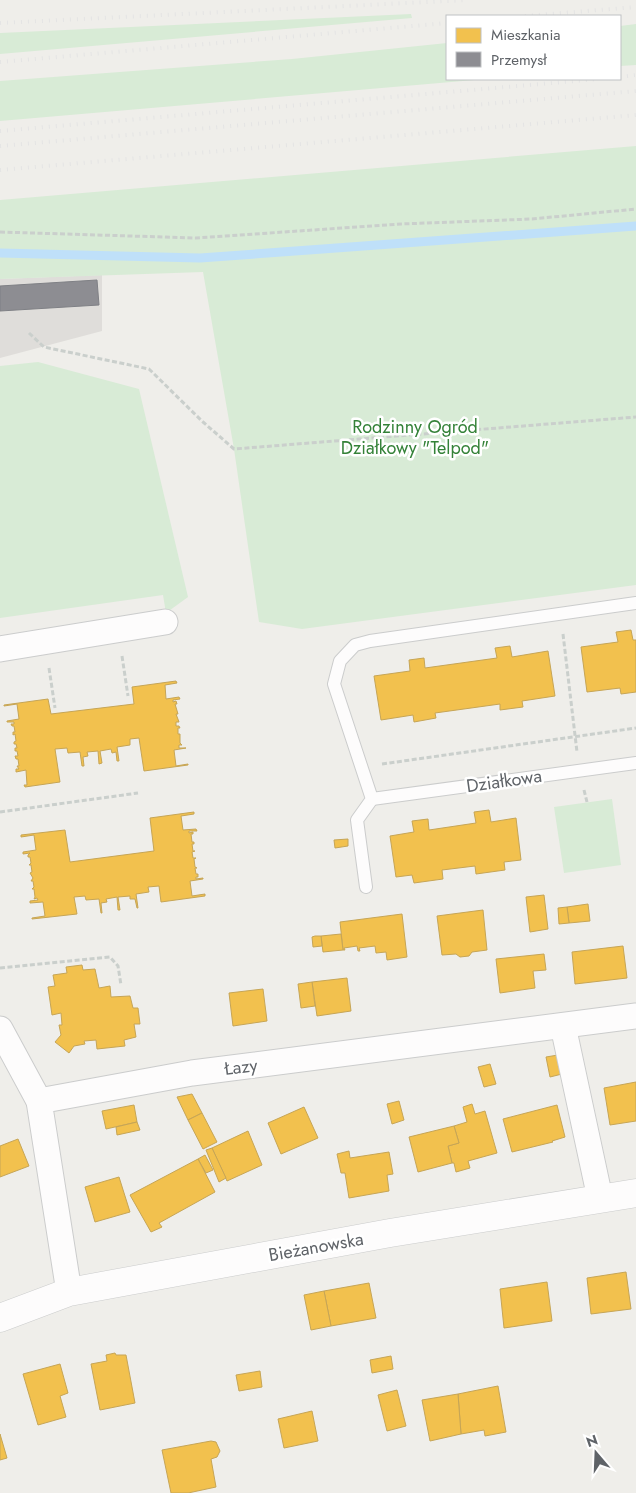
<svg xmlns="http://www.w3.org/2000/svg" width="636" height="1493" font-family="Jost,sans-serif">
  <style>
    .industrial { fill: #dfddda }
    .green { fill: #d8ebd6 }
    .homes { fill: #f2c14e; stroke: #c6a556 }
    .industry { fill: #8d8d92; stroke: #7f8085 }
    .lines { fill: none; stroke-linecap: round; stroke-linejoin: round }
    .stream { stroke: #bfe0f9; stroke-width: 9 }
    .service-casing { stroke: #cbcccc; stroke-width: 14 }
    .minor-casing { stroke: #cbcccc; stroke-width: 27 }
    .tertiary-casing { stroke: #cbcccc; stroke-width: 29 }
    .path { stroke: #cacfcc; stroke-width: 3; stroke-dasharray: 5 2.5; stroke-linecap: butt }
    .service { stroke: #fdfcfc; stroke-width: 12 }
    .minor { stroke: #fdfcfc; stroke-width: 25 }
    .tertiary { stroke: #fdfcfc; stroke-width: 28 }
    .rail { stroke: #e4e4e4; stroke-width: 4; stroke-dasharray: 1 6; stroke-linecap: butt }
    .labels { text-anchor: middle; stroke-width: 5; stroke-linejoin: round; paint-order: stroke }
    .park-label { font-size: 18px; fill: #348238; stroke: #fff }
    .street-label { font-size: 18px; fill: #5f6368; stroke: #fff }
  </style>
  <rect width="100%" height="100%" fill="#efeeea"/>
  <path class="industrial" d="M 102,275 L 102,331 L 0,358 L 0,279 Z"/>
  <g class="green">
    <path d="M 411,14 L 412,18 L 0,54 L 0,33 Z"/>
    <path d="M 636,24 L 636,65 L 620,66 L 620,26 Z"/>
    <path d="M 447,43 L 447,79 L 486,79 L 0,121 L 0,81 L 292,59 Z"/>
    <path d="M 636,146 L 636,585 L 302,629 L 259,622 L 234,449 L 203,272 L 0,279 L 0,200 Z"/>
    <path d="M 38,362 L 139,389 L 188,597 L 166,613 L 163,595 L 0,618 L 0,366 Z"/>
    <path d="M 612,799 L 621,865 L 564,873 L 554,807 Z"/>
  </g>
  <g class="homes">
    <path d="M 631,630 L 633,640 L 636,640 L 636,692 L 621,694 L 620,688 L 587,692 L 581,647 L 618,642 L 616,632 Z"/>
    <path d="M 510,646 L 512,657 L 548,651 L 555,696 L 522,701 L 523,707 L 500,710 L 500,704 L 435,713 L 436,718 L 414,722 L 413,715 L 381,720 L 374,676 L 410,671 L 409,660 L 424,658 L 425,668 L 497,658 L 495,648 Z"/>
    <path d="M 176,681 L 177,683 L 165,685 L 166,699 L 179,697 L 180,699 L 173,700 L 173,702 L 176,701 L 177,704 L 175,704 L 178,714 L 176,714 L 179,722 L 176,722 L 176,726 L 179,726 L 180,728 L 178,728 L 178,734 L 180,734 L 180,743 L 182,745 L 179,745 L 179,748 L 186,748 L 174,750 L 176,766 L 188,764 L 188,765 L 144,771 L 139,738 L 130,739 L 130,745 L 117,747 L 119,761 L 117,761 L 116,752 L 112,753 L 111,749 L 100,751 L 102,763 L 99,764 L 98,751 L 87,752 L 88,756 L 83,757 L 84,766 L 82,766 L 80,752 L 68,753 L 67,748 L 55,749 L 60,782 L 25,787 L 24,785 L 27,785 L 26,770 L 16,772 L 16,769 L 19,769 L 17,766 L 19,766 L 18,759 L 16,759 L 15,756 L 18,756 L 17,751 L 15,751 L 15,748 L 17,748 L 16,744 L 14,744 L 14,742 L 16,741 L 15,734 L 13,735 L 13,732 L 15,732 L 14,726 L 12,726 L 11,724 L 14,724 L 14,722 L 7,722 L 7,721 L 19,719 L 17,704 L 4,706 L 4,705 L 48,699 L 51,714 L 134,704 L 132,687 Z"/>
    <path d="M 489,810 L 491,822 L 516,818 L 521,860 L 504,862 L 505,870 L 476,874 L 475,866 L 442,870 L 443,879 L 414,883 L 412,875 L 396,877 L 390,836 L 414,832 L 412,821 L 428,819 L 429,830 L 476,823 L 474,812 Z"/>
    <path d="M 194,812 L 194,814 L 181,816 L 183,830 L 196,829 L 197,831 L 189,831 L 189,833 L 193,832 L 193,834 L 191,834 L 192,842 L 194,842 L 194,844 L 192,844 L 193,851 L 195,851 L 192,852 L 193,858 L 196,858 L 194,859 L 195,867 L 197,868 L 195,868 L 196,874 L 198,874 L 198,877 L 196,877 L 196,879 L 203,878 L 203,879 L 190,881 L 192,896 L 205,894 L 205,896 L 161,902 L 159,886 L 148,887 L 149,892 L 136,894 L 138,908 L 137,908 L 135,899 L 130,899 L 130,896 L 118,897 L 120,910 L 118,910 L 117,897 L 106,899 L 107,902 L 101,903 L 102,913 L 101,913 L 99,899 L 86,900 L 85,896 L 74,897 L 77,914 L 32,919 L 32,918 L 45,916 L 43,902 L 30,903 L 30,901 L 38,900 L 37,898 L 34,899 L 35,897 L 34,889 L 32,889 L 34,887 L 33,881 L 31,881 L 33,878 L 30,873 L 32,872 L 31,865 L 29,865 L 31,863 L 30,857 L 28,857 L 28,855 L 30,853 L 23,854 L 23,852 L 36,850 L 34,835 L 21,837 L 21,835 L 65,830 L 70,862 L 154,851 L 150,818 Z"/>
    <path d="M 348,839 L 348,846 L 335,848 L 334,840 Z"/>
    <path d="M 544,895 L 548,929 L 530,932 L 526,897 Z"/>
    <path d="M 588,904 L 590,921 L 569,923 L 567,907 Z"/>
    <path d="M 567,907 L 569,923 L 559,924 L 558,908 Z"/>
    <path d="M 483,910 L 487,950 L 472,952 L 469,956 L 460,957 L 456,954 L 442,955 L 437,916 Z"/>
    <path d="M 402,914 L 407,957 L 387,960 L 386,952 L 376,953 L 375,946 L 359,948 L 360,951 L 358,951 L 357,946 L 344,948 L 345,950 L 343,950 L 340,922 Z"/>
    <path d="M 341,934 L 343,950 L 323,952 L 321,936 Z"/>
    <path d="M 315,936 L 321,936 L 322,946 L 313,947 L 312,937 Z"/>
    <path d="M 623,946 L 627,978 L 575,984 L 572,952 Z"/>
    <path d="M 544,954 L 546,970 L 533,971 L 535,988 L 500,993 L 496,959 Z"/>
    <path d="M 82,965 L 83,970 L 95,969 L 99,988 L 110,986 L 111,997 L 130,996 L 133,1008 L 138,1008 L 140,1024 L 134,1024 L 136,1037 L 124,1040 L 125,1046 L 97,1049 L 96,1040 L 84,1041 L 85,1044 L 74,1046 L 69,1053 L 55,1042 L 61,1035 L 59,1025 L 62,1025 L 61,1013 L 52,1015 L 48,987 L 55,986 L 53,975 L 67,973 L 66,967 Z"/>
    <path d="M 347,978 L 351,1011 L 317,1016 L 312,982 Z"/>
    <path d="M 312,982 L 315,1006 L 301,1008 L 298,984 Z"/>
    <path d="M 263,989 L 267,1021 L 233,1026 L 229,993 Z"/>
    <path d="M 558,1055 L 562,1074 L 550,1077 L 546,1057 Z"/>
    <path d="M 490,1064 L 496,1084 L 484,1087 L 478,1067 Z"/>
    <path d="M 636,1082 L 636,1121 L 610,1125 L 604,1088 Z"/>
    <path d="M 192,1094 L 202,1113 L 188,1120 L 177,1097 Z"/>
    <path d="M 399,1101 L 404,1120 L 392,1124 L 387,1104 Z"/>
    <path d="M 472,1104 L 475,1114 L 485,1111 L 497,1153 L 468,1161 L 470,1168 L 456,1172 L 454,1163 L 452,1163 L 448,1146 L 459,1143 L 454,1126 L 467,1122 L 463,1107 Z"/>
    <path d="M 134,1105 L 137,1122 L 106,1129 L 102,1111 Z"/>
    <path d="M 557,1105 L 565,1137 L 552,1141 L 553,1142 L 512,1152 L 503,1119 Z"/>
    <path d="M 304,1107 L 318,1138 L 281,1154 L 268,1123 Z"/>
    <path d="M 202,1113 L 217,1142 L 203,1149 L 188,1120 Z"/>
    <path d="M 137,1122 L 140,1130 L 117,1135 L 116,1127 Z"/>
    <path d="M 454,1126 L 459,1143 L 448,1146 L 452,1163 L 418,1172 L 409,1137 Z"/>
    <path d="M 248,1131 L 262,1165 L 227,1181 L 212,1148 Z"/>
    <path d="M 18,1139 L 29,1166 L 0,1177 L 0,1146 Z"/>
    <path d="M 212,1148 L 226,1178 L 219,1182 L 206,1150 Z"/>
    <path d="M 349,1151 L 350,1158 L 389,1152 L 393,1174 L 387,1175 L 389,1191 L 349,1198 L 345,1173 L 341,1173 L 337,1154 Z"/>
    <path d="M 205,1155 L 213,1170 L 206,1173 L 198,1159 Z"/>
    <path d="M 198,1159 L 215,1192 L 159,1223 L 162,1227 L 151,1232 L 130,1195 Z"/>
    <path d="M 119,1177 L 130,1212 L 95,1222 L 85,1187 Z"/>
    <path d="M 626,1272 L 631,1309 L 591,1314 L 587,1278 Z"/>
    <path d="M 547,1282 L 552,1321 L 504,1328 L 500,1289 Z"/>
    <path d="M 369,1283 L 376,1318 L 331,1326 L 324,1291 Z"/>
    <path d="M 324,1291 L 331,1326 L 311,1330 L 304,1295 Z"/>
    <path d="M 115,1353 L 116,1355 L 126,1355 L 135,1403 L 100,1410 L 91,1364 L 107,1361 L 106,1355 Z"/>
    <path d="M 391,1356 L 393,1369 L 372,1373 L 370,1360 Z"/>
    <path d="M 60,1364 L 68,1393 L 60,1396 L 66,1417 L 38,1425 L 23,1374 Z"/>
    <path d="M 260,1371 L 262,1387 L 239,1391 L 236,1375 Z"/>
    <path d="M 498,1386 L 506,1432 L 485,1436 L 484,1430 L 461,1434 L 458,1394 Z"/>
    <path d="M 397,1390 L 406,1426 L 387,1431 L 378,1395 Z"/>
    <path d="M 458,1394 L 461,1434 L 430,1441 L 422,1400 Z"/>
    <path d="M 312,1411 L 318,1441 L 284,1448 L 278,1419 Z"/>
    <path d="M 0,1434 L 7,1458 L 0,1460 Z"/>
    <path d="M 211,1441 L 216,1442 L 220,1451 L 217,1457 L 211,1459 L 216,1487 L 188,1493 L 171,1493 L 162,1450 Z"/>
  </g>
  <path class="industry" d="M 97,280 L 99,305 L 0,311 L 0,286 Z"/>
  <g class="lines">
    <path class="stream" d="M 0,253 L 200,258 L 636,226"/>
    <g class="service-casing">
      <g id="service">
        <path d="M 372,799 L 636,763"/>
        <path d="M 366,887 L 357,820 L 372,799 L 334,684 L 340,661 L 355,645 L 370,641 L 636,603"/>
      </g>
    </g>
    <g class="minor-casing">
      <g id="minor">
        <path d="M 0,649 L 165,622"/>
        <path d="M 563,1026 L 600,1198"/>
        <path d="M 0,1029 L 39,1101"/>
        <path d="M 69,1292 L 39,1101 L 192,1073 L 636,1016"/>
      </g>
    </g>
    <g class="tertiary-casing">
      <path id="tertiary" d="M 0,1318 L 69,1292 L 390,1233 L 636,1193"/>
    </g>
    <g class="path">
      <path d="M 0,232 L 196,238 L 401,224 L 532,219 L 636,209"/>
      <path d="M 29,333 L 44,347 L 149,369 L 203,422 L 234,449 L 636,417"/>
      <path d="M 563,634 L 577,752"/>
      <path d="M 122,656 L 128,696"/>
      <path d="M 49,668 L 55,708"/>
      <path d="M 382,764 L 636,728"/>
      <path d="M 584,790 L 587,802"/>
      <path d="M 0,812 L 138,793"/>
      <path d="M 0,968 L 110,957 L 118,966 L 121,985"/>
    </g>
    <use href="#service" class="service"/>
    <use href="#minor" class="minor"/>
    <use href="#tertiary" class="tertiary"/>
    <g class="rail">
      <path d="M 525,16 L 636,7"/>
      <path d="M 0,23 L 468,0"/>
      <path d="M 0,62 L 447,23"/>
      <path d="M 620,77 L 636,75"/>
      <path d="M 0,131 L 598,79"/>
      <path d="M 0,146 L 636,91"/>
      <path d="M 0,170 L 636,115"/>
    </g>
  </g>
  <g class="labels">
    <g class="park-label">
      <text x="415" y="433">Rodzinny Ogród<tspan x="415" dy="21">Działkowy "Telpod"</tspan></text>
    </g>
    <g class="street-label">
      <text transform="translate(504 781) rotate(-8)" y="6">Działkowa</text>
      <text transform="translate(241 1067) rotate(-7)" y="6">Łazy</text>
      <text transform="translate(316 1247) rotate(-10)" y="6">Bieżanowska</text>
    </g>
  </g>
  <rect x="446" y="15" width="175" height="65" fill="#ffffff" stroke="#bfc1c3"/>
  <rect x="456" y="28" width="25" height="15" fill="#f2c14e" stroke="#bfc1c3"/>
  <text x="491" y="40" font-size="15" fill="#5f6368">Mieszkania</text>
  <rect x="456" y="52" width="25" height="15" fill="#8d8d92" stroke="#bfc1c3"/>
  <text x="491" y="65" font-size="15" fill="#5f6368">Przemysł</text>
  <g transform="translate(596 1453) rotate(341)" stroke="#ffffff" stroke-width="4" paint-order="stroke">
  <path d="M0-4L9 19L0 12L-9 19Z" fill="#5f6368"/>
  <text y="-8" font-size="14" font-weight="bold" text-anchor="middle" fill="#5f6368">N</text>
  </g>
</svg>
